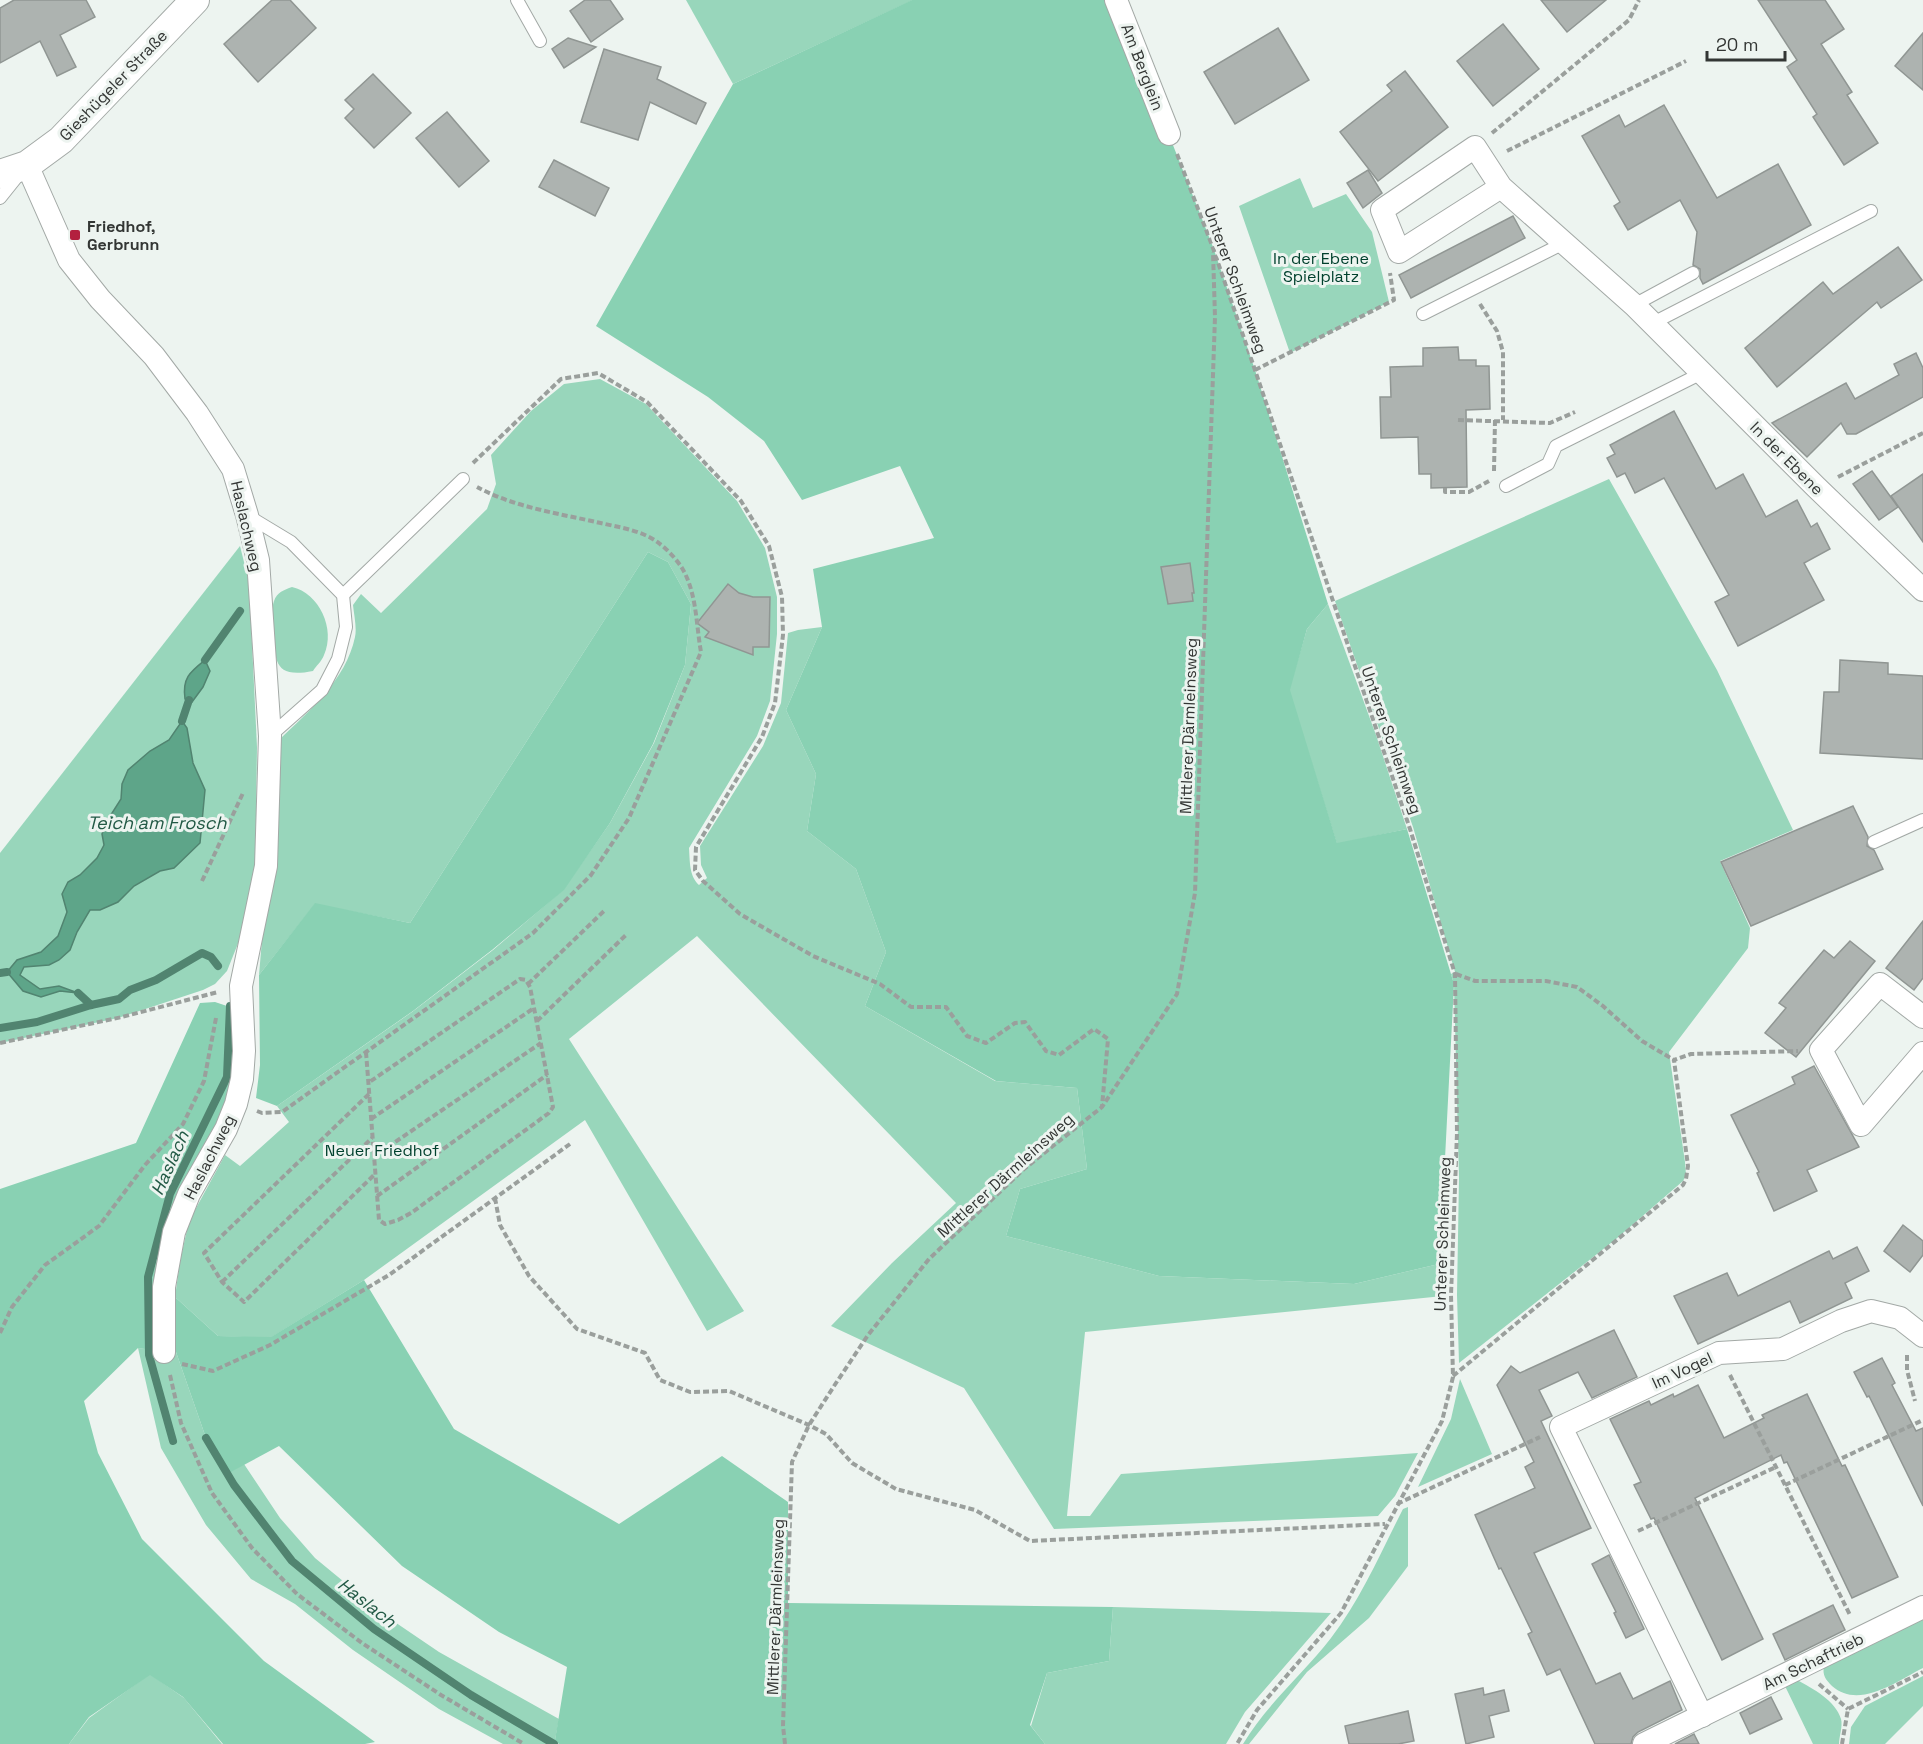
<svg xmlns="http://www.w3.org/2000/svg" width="1923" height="1744" font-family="'Space Grotesk',sans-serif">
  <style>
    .green { fill: #98d6bb }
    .forest { fill: #89d1b3 }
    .water { fill: #5ea589; stroke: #518470; stroke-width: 1.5 }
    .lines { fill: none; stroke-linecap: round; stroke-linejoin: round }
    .stream { stroke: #518470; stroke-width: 8 }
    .building { fill: #adb3b0; stroke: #909693; stroke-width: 1.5 }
    .service-casing { stroke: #a3a9a6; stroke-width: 14 }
    .minor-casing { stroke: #a3a9a6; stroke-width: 24 }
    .tertiary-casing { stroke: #a3a9a6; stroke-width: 30 }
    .path { stroke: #9a9f9c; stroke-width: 4; stroke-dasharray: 6 3; stroke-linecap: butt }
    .service { stroke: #fff; stroke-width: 12 }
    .minor { stroke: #fff; stroke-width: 22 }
    .tertiary { stroke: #fff; stroke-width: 28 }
    .poi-dot { fill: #b3203f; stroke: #edf4f0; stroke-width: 2 }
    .labels { text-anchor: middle; stroke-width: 6; stroke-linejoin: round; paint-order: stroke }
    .street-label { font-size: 16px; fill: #333634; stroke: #edf4f0 }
    .poi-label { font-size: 16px; font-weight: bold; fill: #333634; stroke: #edf4f0; text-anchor: start }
    .park-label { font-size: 16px; fill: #00402d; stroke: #edf4f0 }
    .water-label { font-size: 18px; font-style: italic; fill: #225945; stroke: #edf4f0 }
  </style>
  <rect width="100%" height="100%" fill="#edf4f0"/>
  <g class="green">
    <path d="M 686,0 L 913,0 L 733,84 Z"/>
    <path d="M 1300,178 L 1313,208 L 1346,194 L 1372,232 L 1389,302 L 1290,353 L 1239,206 Z"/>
    <path d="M 600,379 L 646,404 L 737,501 L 765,548 L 777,597 L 777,634 L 770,701 L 757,736 L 689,848 C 690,861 689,876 699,885 L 707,878 L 701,865 L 700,846 L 763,746 L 781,703 L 788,633 L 798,630 L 822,627 L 786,710 L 816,774 L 807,831 L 856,869 L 886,952 L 865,1006 L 995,1081 L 1077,1088 L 1087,1169 L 1020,1189 L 1006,1236 L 1159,1276 L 1354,1284 L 1443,1263 L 1443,1296 L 1085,1332 L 1067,1516 L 1090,1516 L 1121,1474 L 1418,1453 L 1395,1496 L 1378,1516 L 1054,1529 L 964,1388 L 831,1326 L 892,1263 L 956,1203 L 697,936 L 569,1039 L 744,1311 L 707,1331 L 585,1120 L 364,1280 L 270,1338 L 218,1336 L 175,1297 L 180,1261 L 189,1221 L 225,1155 L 240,1166 L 289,1122 L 277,1106 L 412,1012 L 493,950 L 563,890 L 610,823 L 654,743 L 685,665 L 691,604 L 668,562 L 648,552 L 410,923 L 315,904 L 259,975 L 279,740 C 309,711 346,680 355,637 C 357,628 354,615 353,605 L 361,594 L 381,613 L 487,509 L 496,484 L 491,455 L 531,411 L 564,384 Z"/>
    <path d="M 1609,479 L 1717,670 L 1793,830 L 1720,861 L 1750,928 L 1748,948 L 1669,1052 L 1685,1162 L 1686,1175 L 1683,1181 L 1616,1239 L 1459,1363 L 1457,1295 L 1459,1178 L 1454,984 L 1451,974 L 1455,972 L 1413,827 L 1335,601 Z"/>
    <path d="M 240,546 L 249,582 L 257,747 L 255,883 L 245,926 L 227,971 L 215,984 L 203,990 L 118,1018 L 0,1043 L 0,853 Z"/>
    <path d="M 292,587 C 319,593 336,629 324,655 C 322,661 316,666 313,671 C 273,679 275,660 274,629 C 274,621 271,608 274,601 C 277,592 284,590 292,587 Z"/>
    <path d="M 1328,604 L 1376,735 L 1407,829 L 1337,844 L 1289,690 L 1307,629 Z"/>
    <path d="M 138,1348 L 176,1352 L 206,1438 L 227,1473 L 244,1464 L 280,1518 L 315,1558 L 383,1614 L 439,1652 L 559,1719 L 555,1740 L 558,1744 L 503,1744 L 439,1709 L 353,1650 L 295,1604 L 251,1579 L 206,1525 L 161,1448 Z"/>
    <path d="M 1460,1379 L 1492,1454 L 1418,1487 L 1451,1419 Z"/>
    <path d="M 1408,1507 L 1408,1566 L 1369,1618 L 1307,1672 L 1249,1744 L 1243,1744 C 1267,1704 1303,1674 1331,1638 C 1361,1599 1381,1552 1403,1509 Z"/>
    <path d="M 1113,1607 L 1331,1613 L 1245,1712 L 1226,1744 L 1045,1744 L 1031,1726 L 1047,1673 L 1109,1661 Z"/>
    <path d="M 1923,1619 L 1923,1668 C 1897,1681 1859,1710 1832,1686 C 1826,1680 1822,1675 1824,1666 Z"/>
    <path d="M 150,1674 L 184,1698 L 222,1744 L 69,1744 L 89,1718 Z"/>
    <path d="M 1923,1676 L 1923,1706 L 1885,1744 L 1849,1744 L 1851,1727 L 1865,1706 Z"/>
    <path d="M 1797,1680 C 1812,1688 1836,1701 1841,1719 C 1843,1726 1839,1737 1839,1744 L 1813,1744 L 1785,1686 Z"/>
  </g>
  <g class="forest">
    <path d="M 912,0 L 1116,0 L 1213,247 L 1255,370 L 1328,604 L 1307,629 L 1290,690 L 1337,843 L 1407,829 L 1454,984 L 1444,1178 L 1443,1263 L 1354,1284 L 1159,1276 L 1006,1236 L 1020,1189 L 1087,1169 L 1077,1088 L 996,1081 L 865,1006 L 886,952 L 856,869 L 807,831 L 816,774 L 786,710 L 822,627 L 813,569 L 934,538 L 900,466 L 802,500 L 764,441 L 708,397 L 596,326 L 733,84 Z"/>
    <path d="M 648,552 L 668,562 L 691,604 L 685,665 L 653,744 L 610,823 L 564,890 L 492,950 L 413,1011 L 277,1106 L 256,1098 L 260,1065 L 259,975 L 315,903 L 410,923 Z"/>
    <path d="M 215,1002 L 233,1008 L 237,1064 L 226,1111 L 180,1195 L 159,1351 L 138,1348 L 84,1401 L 98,1453 L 142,1539 L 264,1661 L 375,1742 L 365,1744 L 223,1744 L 183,1697 L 150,1675 L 89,1717 L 69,1744 L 0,1744 L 0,1189 L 136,1143 L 200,1003 Z"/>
    <path d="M 364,1280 L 454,1429 L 619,1524 L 722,1456 L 788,1502 L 788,1603 L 1113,1607 L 1109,1661 L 1047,1673 L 1030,1725 L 1045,1744 L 559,1744 L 555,1740 L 567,1667 L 499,1632 L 402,1566 L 279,1446 L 227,1474 L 206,1438 L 176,1352 L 175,1297 L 218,1336 L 271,1337 Z"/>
  </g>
  <g class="water">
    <path d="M 205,660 L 210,671 L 203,687 L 192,702 L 185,699 C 182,678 190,672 205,660 Z"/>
    <path d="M 182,721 L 187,728 L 193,763 L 205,790 L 200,843 L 174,868 L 160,871 L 134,886 L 118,902 L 100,910 L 90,910 L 77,932 L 70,950 L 59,960 L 49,965 L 24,967 L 20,975 L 40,989 L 59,986 L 78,993 L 60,991 L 41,997 L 23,991 L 7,972 L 17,960 L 41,952 L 58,936 L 67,912 L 62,894 L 68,882 L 80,875 L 97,858 L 104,845 L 102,834 L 105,824 L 121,799 L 122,784 L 128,770 L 150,751 L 169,740 Z"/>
  </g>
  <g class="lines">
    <g class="stream">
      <path d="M 205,660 L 240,611"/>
      <path d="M 182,721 L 189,700"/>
      <path d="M 0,973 L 7,972"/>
      <path d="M 78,993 L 91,1005"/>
      <path d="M 0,1028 L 37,1022 L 91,1005 L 119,999 L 130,990 L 156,980 L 202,953 L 211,957 L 218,966"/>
      <path d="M 206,1438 L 234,1485 L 292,1561 L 374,1629 L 471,1695 L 554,1744"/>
      <path d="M 173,1441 L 149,1355 L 148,1277 L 170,1194 L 227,1077 L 230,1006"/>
    </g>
  </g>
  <g class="building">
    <path d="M 14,0 L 86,0 L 95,17 L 60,35 L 76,67 L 57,76 L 40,41 L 0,63 L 0,8 Z"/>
    <path d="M 272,0 L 290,0 L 316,28 L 258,82 L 224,44 Z"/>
    <path d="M 585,0 L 610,0 L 623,19 L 591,42 L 570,11 Z"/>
    <path d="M 1541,0 L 1606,0 L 1567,32 Z"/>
    <path d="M 1758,0 L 1825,0 L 1844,29 L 1821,44 L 1852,92 L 1847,95 L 1878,143 L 1844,165 L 1813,117 L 1817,114 L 1787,67 L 1797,60 Z"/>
    <path d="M 1503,24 L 1539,69 L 1493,106 L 1457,61 Z"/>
    <path d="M 1278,28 L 1309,80 L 1235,124 L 1204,72 Z"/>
    <path d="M 1923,33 L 1923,90 L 1895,66 Z"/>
    <path d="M 568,38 L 596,47 L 564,68 L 552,49 Z"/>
    <path d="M 604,49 L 661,67 L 657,79 L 706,103 L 696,124 L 650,102 L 638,140 L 581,122 Z"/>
    <path d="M 1405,71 L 1448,127 L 1378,181 L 1340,132 L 1392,91 L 1387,85 Z"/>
    <path d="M 373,74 L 411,113 L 374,148 L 345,118 L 354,109 L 345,100 Z"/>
    <path d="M 1664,105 L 1717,198 L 1778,164 L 1811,225 L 1703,284 L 1700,278 L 1700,269 L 1693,265 L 1697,232 L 1680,200 L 1628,230 L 1614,206 L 1620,202 L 1582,136 L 1619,115 L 1625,127 Z"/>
    <path d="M 447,112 L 489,161 L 459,187 L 416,138 Z"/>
    <path d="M 554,160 L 609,188 L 595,216 L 539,187 Z"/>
    <path d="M 1368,170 L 1382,193 L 1363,208 L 1347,183 Z"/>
    <path d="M 1513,216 L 1525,238 L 1411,298 L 1399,275 Z"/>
    <path d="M 1898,247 L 1922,280 L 1881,308 L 1877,302 L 1777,387 L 1745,348 L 1823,282 L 1833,294 Z"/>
    <path d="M 1458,347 L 1459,360 L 1476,360 L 1476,366 L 1489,366 L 1490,409 L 1466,410 L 1467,487 L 1431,488 L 1431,474 L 1419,474 L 1418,437 L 1381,438 L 1380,397 L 1391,397 L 1390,367 L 1423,366 L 1423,348 Z"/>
    <path d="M 1916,353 L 1923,368 L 1923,397 L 1856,434 L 1847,434 L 1841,423 L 1807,457 L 1772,423 L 1846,383 L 1855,399 L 1899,375 L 1894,364 Z"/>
    <path d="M 1674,411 L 1716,489 L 1743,474 L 1766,517 L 1797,500 L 1811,527 L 1817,523 L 1830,549 L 1804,563 L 1824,600 L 1738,646 L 1715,602 L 1729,595 L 1664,478 L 1635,493 L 1625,473 L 1617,477 L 1607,458 L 1615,454 L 1610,445 Z"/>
    <path d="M 1872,471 L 1898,507 L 1879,520 L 1853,484 Z"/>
    <path d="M 1923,474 L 1923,542 L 1891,496 Z"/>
    <path d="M 1190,563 L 1194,593 L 1192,593 L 1193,601 L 1168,604 L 1161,567 Z"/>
    <path d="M 728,584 L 739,593 L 753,597 L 770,597 L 769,647 L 753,647 L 753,655 L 705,637 L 709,632 L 697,623 Z"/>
    <path d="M 1840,660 L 1888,663 L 1888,674 L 1923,676 L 1923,759 L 1820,753 L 1824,692 L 1839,692 Z"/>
    <path d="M 1853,806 L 1868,837 L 1867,846 L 1874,850 L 1883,869 L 1751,926 L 1721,862 Z"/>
    <path d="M 1923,921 L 1923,978 L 1914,990 L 1886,968 Z"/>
    <path d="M 1850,941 L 1875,961 L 1796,1057 L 1765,1033 L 1786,1008 L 1779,1003 L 1824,950 L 1834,958 Z"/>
    <path d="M 1814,1066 L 1859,1147 L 1807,1170 L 1817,1191 L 1774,1211 L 1757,1173 L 1759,1172 L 1731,1115 L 1795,1084 L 1792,1077 Z"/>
    <path d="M 1903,1225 L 1923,1241 L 1923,1255 L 1910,1272 L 1884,1251 Z"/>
    <path d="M 1857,1247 L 1869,1271 L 1845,1283 L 1852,1298 L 1800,1323 L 1790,1301 L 1698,1344 L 1674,1296 L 1727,1273 L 1738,1296 L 1829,1251 L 1833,1259 Z"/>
    <path d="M 1614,1330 L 1637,1377 L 1592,1398 L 1578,1372 L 1539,1390 L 1552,1416 L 1541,1421 L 1591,1528 L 1534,1553 L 1596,1684 L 1620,1673 L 1633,1699 L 1670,1681 L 1682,1710 L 1638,1732 L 1633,1737 L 1631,1744 L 1595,1744 L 1560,1669 L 1547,1675 L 1528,1634 L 1532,1632 L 1501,1568 L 1499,1569 L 1475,1515 L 1535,1488 L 1525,1467 L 1534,1462 L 1497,1385 L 1511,1366 L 1520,1373 Z"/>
    <path d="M 1882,1358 L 1895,1383 L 1892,1385 L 1916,1431 L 1923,1428 L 1923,1506 L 1869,1396 L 1867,1397 L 1854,1372 Z"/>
    <path d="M 1698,1385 L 1724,1438 L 1764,1418 L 1762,1415 L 1807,1394 L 1842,1466 L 1845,1465 L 1898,1577 L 1852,1598 L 1787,1462 L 1784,1463 L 1781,1455 L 1695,1498 L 1763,1639 L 1722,1660 L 1654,1518 L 1651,1519 L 1634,1485 L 1641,1482 L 1610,1419 L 1649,1401 L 1651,1405 L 1673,1394 L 1674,1397 Z"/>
    <path d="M 1609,1555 L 1644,1629 L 1626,1638 L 1614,1613 L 1616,1612 L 1592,1564 Z"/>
    <path d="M 1833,1605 L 1845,1630 L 1785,1660 L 1773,1634 Z"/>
    <path d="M 1483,1688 L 1484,1695 L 1504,1690 L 1509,1711 L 1489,1716 L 1494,1737 L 1466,1744 L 1455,1694 Z"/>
    <path d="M 1771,1697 L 1782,1719 L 1750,1734 L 1740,1713 Z"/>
    <path d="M 1408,1711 L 1414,1741 L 1398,1744 L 1349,1744 L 1345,1726 Z"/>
    <path d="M 1694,1734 L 1699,1744 L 1675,1744 Z"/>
  </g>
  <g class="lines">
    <g class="service-casing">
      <g id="service">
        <path d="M 517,0 L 540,41"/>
        <path d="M 0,198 L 20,173"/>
        <path d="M 1634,305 L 1693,273"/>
        <path d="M 1423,314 L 1564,243"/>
        <path d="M 1653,323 L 1871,211"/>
        <path d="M 1506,486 L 1548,464 L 1556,446 L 1702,373"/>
        <path d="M 248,516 L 291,542 L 343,595 L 346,627 L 338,659 L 322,690 L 270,736"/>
        <path d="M 343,595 L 463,479"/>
        <path d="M 1874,842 L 1923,820"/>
      </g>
    </g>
    <g class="minor-casing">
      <g id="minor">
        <path d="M 1116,0 L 1169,134"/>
        <path d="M 27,165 L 69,260 L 100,299 L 154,356 L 197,413 L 233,469 L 247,515 L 258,560 L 270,736 L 266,866 L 241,986 L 244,1051 L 242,1079 L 236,1104 L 226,1129 L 189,1194 L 174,1232 L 164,1287 L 164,1352"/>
        <path d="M 1501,187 L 1399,252 L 1382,210 L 1475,147 L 1501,187 L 1634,305 L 1816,487 L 1923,590"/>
        <path d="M 1923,1017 L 1880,984 L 1821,1050 L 1861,1125 L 1923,1053"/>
        <path d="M 1702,1716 L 1561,1427 L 1719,1353 L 1783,1349 L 1841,1321 L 1871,1311 L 1900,1318 L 1923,1336"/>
        <path d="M 1644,1744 L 1923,1607"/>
      </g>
    </g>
    <g class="tertiary-casing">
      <path id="tertiary" d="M 0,174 L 27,165 L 61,140 L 195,0"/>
    </g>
    <g class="path">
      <path d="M 1492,133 L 1629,20 L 1639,0"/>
      <path d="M 1507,151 L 1686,61"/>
      <path d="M 1177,154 L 1213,248 L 1255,370 L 1410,829 L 1455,974 L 1457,1133 L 1451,1295 L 1453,1377 L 1442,1421 L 1341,1613 L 1257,1710 L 1237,1744"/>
      <path d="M 1480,304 L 1497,331 L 1503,352 L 1503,420"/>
      <path d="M 1255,370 L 1394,300 L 1390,273"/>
      <path d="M 1458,420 L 1550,423 L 1575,412"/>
      <path d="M 473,463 L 561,379 L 598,373 L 647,402 L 741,501 L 769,546 L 782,597 L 783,635 L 775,703 L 762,737 L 696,847 L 695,870 L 703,881 L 740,914 L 813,956 L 880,984 L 911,1007 L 946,1007 L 967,1036 L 986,1043 L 1015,1023 L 1025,1022 L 1046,1051 L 1059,1055 L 1094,1029 L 1108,1039 L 1102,1107"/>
      <path d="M 1494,471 L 1495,420"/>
      <path d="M 1838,477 L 1923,433"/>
      <path d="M 1445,488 L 1445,492 L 1469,492 L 1489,481"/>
      <path d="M 202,881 L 243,793"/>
      <path d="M 1456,974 L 1475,981 L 1546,981 L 1577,987 L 1603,1006 L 1642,1041 L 1674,1060"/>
      <path d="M 528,984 L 604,911"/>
      <path d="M 537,1021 L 627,934"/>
      <path d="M 0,1043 L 122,1017 L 218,992"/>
      <path d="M 366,1052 L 379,1220 L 385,1224 L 398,1220 L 411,1213 L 549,1113 L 553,1107 L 530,987 L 526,980 L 520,979 L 368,1083"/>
      <path d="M 369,1094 L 204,1253 L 222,1282 L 244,1302 L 374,1175"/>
      <path d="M 257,1111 L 262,1113 L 282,1112 L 366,1052 L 533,933 L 591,875 L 629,818 L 701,652 C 696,625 697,593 682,568 C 677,560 667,549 660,544 C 643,530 617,527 596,522 C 556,513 514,507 477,487"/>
      <path d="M 371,1119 L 534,1008"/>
      <path d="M 373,1157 L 541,1043"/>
      <path d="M 377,1196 L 547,1075"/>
      <path d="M 495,1198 L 500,1225 L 529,1276 L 577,1329 L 645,1353 L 660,1380 L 690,1392 L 729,1391 L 809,1425 L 826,1434 L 852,1463 L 896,1489 L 975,1510 L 1030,1541 L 1385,1524"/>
      <path d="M 222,1282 L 372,1138"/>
      <path d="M 0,1333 L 12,1307 L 45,1265 L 99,1226 L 145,1165 L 183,1124 L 204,1081 L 216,1018"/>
      <path d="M 1907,1355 L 1907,1370 L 1915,1401"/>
      <path d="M 182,1364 L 213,1371 L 270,1345 L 389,1275 L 570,1144"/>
      <path d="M 170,1375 L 181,1423 L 212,1493 L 252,1548 L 297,1594 L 362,1643 L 441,1695 L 524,1744"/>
      <path d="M 1730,1375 L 1850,1615"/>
      <path d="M 1453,1376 L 1683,1185 L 1686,1179 L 1688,1166 L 1674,1060 L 1691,1054 L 1798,1051"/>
      <path d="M 1785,1485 L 1923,1420"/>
      <path d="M 1397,1504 L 1540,1437"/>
      <path d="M 1638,1531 L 1776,1467"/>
      <path d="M 1819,1684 L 1848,1709"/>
      <path d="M 785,1744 L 783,1726 L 792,1462 L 809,1425 L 836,1383 L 868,1335 L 929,1259 L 1024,1169 L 1102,1107 L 1177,994 L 1195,893 L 1215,317 L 1213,252"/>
      <path d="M 1842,1744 L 1848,1709 L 1923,1672"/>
    </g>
    <use href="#service" class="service"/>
    <use href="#minor" class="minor"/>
    <use href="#tertiary" class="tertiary"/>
  </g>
  <rect class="poi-dot" x="69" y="229" width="12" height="12" rx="3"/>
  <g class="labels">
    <g class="street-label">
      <text transform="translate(1143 67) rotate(69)" y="6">Am Berglein</text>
      <text transform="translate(113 85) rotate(-46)" y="6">Gieshügeler Straße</text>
      <text transform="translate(1236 280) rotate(70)" y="6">Unterer Schleimweg</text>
      <text transform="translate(1787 458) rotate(45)" y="6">In der Ebene</text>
      <text transform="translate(247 526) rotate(77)" y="6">Haslachweg</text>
      <text transform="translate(1188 726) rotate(-88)" y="6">Mittlerer Därmleinsweg</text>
      <text transform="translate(1392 740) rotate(71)" y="6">Unterer Schleimweg</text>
      <text transform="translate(209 1157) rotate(-63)" y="6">Haslachweg</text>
      <text transform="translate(1005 1175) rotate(-42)" y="6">Mittlerer Därmleinsweg</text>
      <text transform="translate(1442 1234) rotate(-88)" y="6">Unterer Schleimweg</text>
      <text transform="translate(1682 1370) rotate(-25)" y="6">Im Vogel</text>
      <text transform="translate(775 1607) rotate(-88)" y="6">Mittlerer Därmleinsweg</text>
      <text transform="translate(1813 1661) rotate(-26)" y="6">Am Schaftrieb</text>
    </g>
    <g class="poi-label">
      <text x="87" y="232">Friedhof,<tspan x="87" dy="18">Gerbrunn</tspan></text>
    </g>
    <g class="park-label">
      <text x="1321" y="264">In der Ebene<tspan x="1321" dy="18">Spielplatz</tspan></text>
      <text x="382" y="1156">Neuer Friedhof</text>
    </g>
    <g class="water-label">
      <text x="157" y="829">Teich am Frosch</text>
      <text transform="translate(170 1163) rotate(-66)" y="6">Haslach</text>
      <text transform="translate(367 1603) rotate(38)" y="6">Haslach</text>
    </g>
  </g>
  <path d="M1707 51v9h78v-9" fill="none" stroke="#333634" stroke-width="3"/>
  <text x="1716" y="51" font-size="18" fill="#333634" stroke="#edf4f0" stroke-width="4.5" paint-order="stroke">20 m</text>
</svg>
